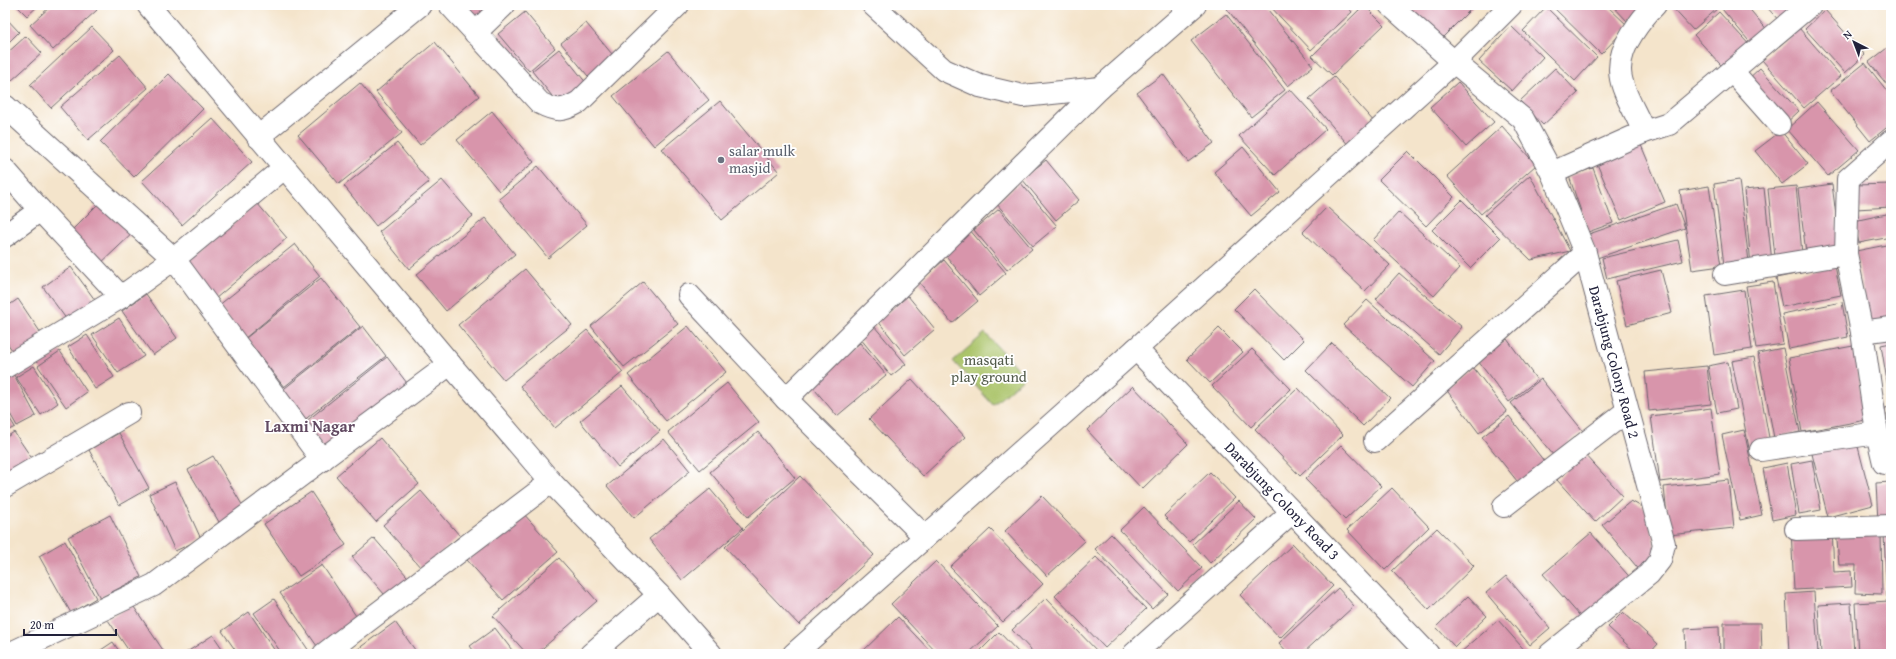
<svg xmlns="http://www.w3.org/2000/svg" width="1896" height="659" font-family="'Gentium Book Plus',serif">
  <style>
    .green { fill: #abc46a; stroke: #667352 }
    .building { fill: #d895ab }
    .lines { fill: none; stroke-linecap: round; stroke-linejoin: round }
    .minor-casing { stroke: #6c666d; stroke-width: 24 }
    .tertiary-casing { stroke: #6c666d; stroke-width: 24 }
    .minor { stroke: #fff; stroke-width: 22 }
    .tertiary { stroke: #fff; stroke-width: 22 }
    .worship-dot { fill: #6b7280; stroke: #fff; stroke-width: 1.5 }
    .labels { text-anchor: middle; stroke-width: 3.5; stroke-linejoin: round; paint-order: stroke }
    .worship-label { font-size: 15px; fill: #5b616d; stroke: #fff; text-anchor: start }
    .park-label { font-size: 15px; fill: #525b4b; stroke: #fff }
    .street-label { font-size: 15px; fill: #22223b; stroke: #fff }
    .neighbourhood-label { font-size: 16px; font-weight: bold; fill: #624a62; stroke: #fff }
  </style>
  <rect width="100%" height="100%" fill="#fff"/>
  <filter id="ink" filterUnits="userSpaceOnUse"><feTurbulence type="fractalNoise" baseFrequency=".025" numOctaves="2"/><feDisplacementMap in="SourceGraphic" scale="8" xChannelSelector="R" yChannelSelector="G"/><feConvolveMatrix kernelMatrix="1 2 1 2 8 2 1 2 1" color-interpolation-filters="sRGB"/></filter>
  <filter id="wash" filterUnits="userSpaceOnUse"><feTurbulence type="fractalNoise" baseFrequency=".012" numOctaves="4" result="noise"/><feDisplacementMap in="SourceGraphic" scale="16" xChannelSelector="R" yChannelSelector="G"/><feGaussianBlur stdDeviation="0.9" result="paint"/><feColorMatrix in="noise" values="0 0 0 0 0 0 0 0 0 0 0 0 0 0 0 0 0 1.4 0 .05"/><feComposite in="paint" operator="in"/></filter>
  <g filter="url(#wash)">
    <rect width="100%" height="100%" fill="#f4e4cb"/>
    <path class="green" d="M 985,333 L 1025,377 L 993,405 L 953,361 Z"/>
    <g id="blocks">
      <g class="building">
        <path d="M 16,5 L 39,5 L 27,16 Z"/>
        <path d="M 52,5 L 93,5 L 97,10 L 53,50 L 30,25 Z"/>
        <path d="M 463,5 L 493,5 L 475,19 Z"/>
        <path d="M 1232,5 L 1264,5 L 1313,66 L 1288,86 L 1227,9 Z"/>
        <path d="M 1269,5 L 1346,5 L 1352,12 L 1311,50 Z"/>
        <path d="M 1364,5 L 1384,25 L 1332,75 L 1312,56 Z"/>
        <path d="M 1405,5 L 1475,5 L 1440,40 Z"/>
        <path d="M 1551,5 L 1606,5 L 1628,26 L 1601,54 Z"/>
        <path d="M 1612,5 L 1646,5 L 1628,22 Z"/>
        <path d="M 1670,5 L 1715,5 L 1718,8 L 1693,30 Z"/>
        <path d="M 1727,5 L 1746,5 L 1769,32 L 1753,46 L 1722,9 Z"/>
        <path d="M 1765,5 L 1802,5 L 1781,23 Z"/>
        <path d="M 1546,7 L 1597,57 L 1575,81 L 1523,31 Z"/>
        <path d="M 1825,10 L 1865,55 L 1845,73 L 1805,29 Z"/>
        <path d="M 525,12 L 555,48 L 529,71 L 498,34 Z"/>
        <path d="M 1719,12 L 1754,50 L 1728,73 L 1694,35 Z"/>
        <path d="M 1226,14 L 1285,90 L 1251,117 L 1191,41 Z"/>
        <path d="M 5,17 L 19,32 L 5,46 Z"/>
        <path d="M 586,23 L 617,60 L 592,81 L 561,43 Z"/>
        <path d="M 1511,26 L 1543,57 L 1512,91 L 1479,61 Z"/>
        <path d="M 92,27 L 114,50 L 51,108 L 30,85 Z"/>
        <path d="M 1799,28 L 1841,76 L 1804,108 L 1762,60 Z"/>
        <path d="M 26,36 L 42,53 L 11,81 L 5,74 L 5,55 Z"/>
        <path d="M 435,42 L 479,96 L 420,145 L 376,92 Z"/>
        <path d="M 1891,45 L 1891,90 L 1869,62 Z"/>
        <path d="M 559,49 L 587,84 L 560,106 L 532,71 Z"/>
        <path d="M 668,51 L 709,100 L 654,146 L 613,96 Z"/>
        <path d="M 120,55 L 148,88 L 88,140 L 60,107 Z"/>
        <path d="M 1865,63 L 1891,96 L 1891,124 L 1870,141 L 1830,91 Z"/>
        <path d="M 1555,68 L 1578,93 L 1543,125 L 1520,101 Z"/>
        <path d="M 1760,68 L 1799,111 L 1784,125 L 1746,81 Z"/>
        <path d="M 169,74 L 203,109 L 134,177 L 100,142 Z"/>
        <path d="M 1163,74 L 1214,143 L 1188,162 L 1137,93 Z"/>
        <path d="M 1334,77 L 1376,124 L 1350,147 L 1309,99 Z"/>
        <path d="M 1458,82 L 1494,122 L 1466,147 L 1430,107 Z"/>
        <path d="M 360,83 L 402,133 L 339,184 L 298,135 Z"/>
        <path d="M 1290,89 L 1326,129 L 1275,175 L 1239,136 Z"/>
        <path d="M 720,101 L 779,172 L 722,220 L 662,149 Z"/>
        <path d="M 1817,102 L 1859,150 L 1828,176 L 1787,129 Z"/>
        <path d="M 492,111 L 534,162 L 499,191 L 457,140 Z"/>
        <path d="M 212,118 L 252,162 L 182,225 L 142,181 Z"/>
        <path d="M 1502,126 L 1536,165 L 1481,214 L 1447,176 Z"/>
        <path d="M 1781,131 L 1808,164 L 1782,184 L 1755,151 Z"/>
        <path d="M 397,143 L 429,182 L 376,226 L 344,186 Z"/>
        <path d="M 1641,145 L 1665,202 L 1621,220 L 1597,164 Z"/>
        <path d="M 1243,147 L 1280,192 L 1251,216 L 1214,172 Z"/>
        <path d="M 1408,151 L 1454,197 L 1426,226 L 1379,180 Z"/>
        <path d="M 1046,160 L 1079,200 L 1056,220 L 1022,179 Z"/>
        <path d="M 538,166 L 587,225 L 548,258 L 499,199 Z"/>
        <path d="M 1593,168 L 1613,223 L 1588,232 L 1569,176 Z"/>
        <path d="M 1530,175 L 1570,251 L 1531,260 L 1485,215 Z"/>
        <path d="M 442,180 L 473,216 L 409,269 L 379,232 Z"/>
        <path d="M 1739,180 L 1749,262 L 1724,265 L 1714,184 Z"/>
        <path d="M 1020,182 L 1057,226 L 1033,246 L 996,203 Z"/>
        <path d="M 1832,184 L 1840,248 L 1806,253 L 1798,189 Z"/>
        <path d="M 1891,184 L 1891,207 L 1856,209 L 1855,185 Z"/>
        <path d="M 1709,186 L 1721,266 L 1692,270 L 1680,191 Z"/>
        <path d="M 1796,186 L 1802,254 L 1775,257 L 1768,189 Z"/>
        <path d="M 1764,188 L 1772,262 L 1751,265 L 1744,190 Z"/>
        <path d="M 104,198 L 135,231 L 99,265 L 69,233 Z"/>
        <path d="M 1462,200 L 1500,238 L 1470,268 L 1432,230 Z"/>
        <path d="M 257,203 L 287,238 L 215,299 L 185,264 Z"/>
        <path d="M 1676,204 L 1685,228 L 1597,258 L 1589,234 Z"/>
        <path d="M 1327,207 L 1390,265 L 1365,291 L 1303,232 Z"/>
        <path d="M 999,209 L 1032,249 L 1007,270 L 974,230 Z"/>
        <path d="M 1399,212 L 1460,268 L 1434,296 L 1373,240 Z"/>
        <path d="M 1891,213 L 1891,237 L 1859,243 L 1854,221 Z"/>
        <path d="M 485,218 L 515,254 L 446,311 L 416,275 Z"/>
        <path d="M 969,229 L 1006,273 L 979,296 L 942,251 Z"/>
        <path d="M 1678,240 L 1683,261 L 1607,279 L 1602,258 Z"/>
        <path d="M 295,244 L 320,276 L 244,339 L 218,306 Z"/>
        <path d="M 1891,244 L 1891,324 L 1869,328 L 1856,251 Z"/>
        <path d="M 944,260 L 978,301 L 952,323 L 919,282 Z"/>
        <path d="M 1835,266 L 1841,295 L 1782,307 L 1776,278 Z"/>
        <path d="M 71,267 L 95,300 L 67,320 L 43,287 Z"/>
        <path d="M 525,269 L 572,325 L 504,380 L 458,325 Z"/>
        <path d="M 1661,270 L 1672,313 L 1627,325 L 1616,281 Z"/>
        <path d="M 1399,273 L 1462,327 L 1439,354 L 1376,299 Z"/>
        <path d="M 321,278 L 360,327 L 284,387 L 246,338 Z"/>
        <path d="M 643,282 L 678,324 L 624,367 L 591,326 Z"/>
        <path d="M 1773,282 L 1783,344 L 1756,348 L 1746,286 Z"/>
        <path d="M 1254,289 L 1304,340 L 1284,360 L 1234,309 Z"/>
        <path d="M 1744,290 L 1752,349 L 1714,355 L 1706,296 Z"/>
        <path d="M 146,294 L 177,338 L 153,355 L 122,311 Z"/>
        <path d="M 908,296 L 935,329 L 905,355 L 878,321 Z"/>
        <path d="M 18,299 L 45,339 L 17,357 L 5,340 L 5,308 Z"/>
        <path d="M 1367,300 L 1435,361 L 1412,387 L 1343,325 Z"/>
        <path d="M 1842,302 L 1848,337 L 1789,349 L 1782,314 Z"/>
        <path d="M 119,318 L 144,356 L 118,373 L 92,335 Z"/>
        <path d="M 363,326 L 386,356 L 303,421 L 280,392 Z"/>
        <path d="M 688,326 L 726,372 L 666,421 L 628,375 Z"/>
        <path d="M 874,326 L 906,364 L 891,376 L 860,338 Z"/>
        <path d="M 1219,328 L 1243,352 L 1210,383 L 1187,359 Z"/>
        <path d="M 587,330 L 623,372 L 555,428 L 520,386 Z"/>
        <path d="M 87,335 L 114,377 L 95,389 L 68,347 Z"/>
        <path d="M 1507,339 L 1537,380 L 1509,402 L 1478,361 Z"/>
        <path d="M 860,343 L 886,375 L 837,416 L 810,384 Z"/>
        <path d="M 1332,343 L 1390,398 L 1363,426 L 1306,370 Z"/>
        <path d="M 1891,343 L 1891,399 L 1890,399 L 1881,345 Z"/>
        <path d="M 1853,346 L 1866,420 L 1802,432 L 1789,358 Z"/>
        <path d="M 1783,348 L 1800,432 L 1774,438 L 1758,353 Z"/>
        <path d="M 1252,349 L 1291,389 L 1251,427 L 1212,386 Z"/>
        <path d="M 60,351 L 87,392 L 66,407 L 38,366 Z"/>
        <path d="M 387,357 L 410,387 L 327,453 L 304,423 Z"/>
        <path d="M 1754,357 L 1770,443 L 1749,448 L 1732,361 Z"/>
        <path d="M 1728,362 L 1737,409 L 1717,413 L 1708,366 Z"/>
        <path d="M 34,366 L 58,403 L 41,415 L 16,377 Z"/>
        <path d="M 1707,366 L 1711,404 L 1649,411 L 1645,372 Z"/>
        <path d="M 1473,367 L 1507,412 L 1479,433 L 1445,388 Z"/>
        <path d="M 14,375 L 36,416 L 17,426 L 5,405 L 5,380 Z"/>
        <path d="M 912,379 L 965,437 L 923,476 L 869,419 Z"/>
        <path d="M 1541,379 L 1583,431 L 1554,456 L 1511,403 Z"/>
        <path d="M 727,383 L 759,422 L 700,470 L 668,432 Z"/>
        <path d="M 622,386 L 660,431 L 618,467 L 580,421 Z"/>
        <path d="M 1133,386 L 1188,444 L 1142,489 L 1087,430 Z"/>
        <path d="M 1298,388 L 1343,435 L 1300,476 L 1255,429 Z"/>
        <path d="M 1891,407 L 1891,439 L 1890,439 L 1885,408 Z"/>
        <path d="M 1711,408 L 1720,474 L 1660,482 L 1651,416 Z"/>
        <path d="M 5,411 L 15,427 L 5,432 Z"/>
        <path d="M 1509,416 L 1547,465 L 1521,486 L 1482,437 Z"/>
        <path d="M 1744,430 L 1762,515 L 1740,520 L 1722,435 Z"/>
        <path d="M 14,432 L 33,460 L 9,476 L 5,470 L 5,438 Z"/>
        <path d="M 758,432 L 795,478 L 748,517 L 710,472 Z"/>
        <path d="M 119,433 L 149,488 L 119,505 L 89,450 Z"/>
        <path d="M 380,438 L 419,484 L 376,522 L 336,476 Z"/>
        <path d="M 664,439 L 690,471 L 634,518 L 607,486 Z"/>
        <path d="M 1857,443 L 1873,505 L 1828,517 L 1812,454 Z"/>
        <path d="M 1341,445 L 1381,486 L 1345,520 L 1305,479 Z"/>
        <path d="M 1585,454 L 1623,496 L 1595,522 L 1557,480 Z"/>
        <path d="M 213,456 L 247,513 L 222,527 L 188,470 Z"/>
        <path d="M 1812,460 L 1821,510 L 1799,514 L 1791,464 Z"/>
        <path d="M 1787,463 L 1796,515 L 1772,520 L 1763,468 Z"/>
        <path d="M 1210,472 L 1235,498 L 1189,542 L 1164,516 Z"/>
        <path d="M 800,476 L 874,555 L 799,625 L 725,547 Z"/>
        <path d="M 1729,480 L 1734,528 L 1669,535 L 1664,487 Z"/>
        <path d="M 175,482 L 201,539 L 175,551 L 149,494 Z"/>
        <path d="M 1891,482 L 1891,521 L 1878,522 L 1876,483 Z"/>
        <path d="M 1392,488 L 1429,527 L 1385,570 L 1347,530 Z"/>
        <path d="M 710,489 L 743,528 L 682,580 L 649,539 Z"/>
        <path d="M 421,491 L 460,536 L 422,569 L 383,525 Z"/>
        <path d="M 311,492 L 346,545 L 299,576 L 264,524 Z"/>
        <path d="M 1042,496 L 1085,541 L 1047,576 L 1005,531 Z"/>
        <path d="M 1239,501 L 1256,519 L 1210,563 L 1193,544 Z"/>
        <path d="M 1631,501 L 1649,511 L 1657,561 L 1641,572 L 1602,525 Z"/>
        <path d="M 1144,507 L 1202,568 L 1178,591 L 1120,530 Z"/>
        <path d="M 522,512 L 558,552 L 503,600 L 467,560 Z"/>
        <path d="M 110,515 L 141,577 L 100,598 L 68,537 Z"/>
        <path d="M 1437,528 L 1474,566 L 1429,610 L 1392,571 Z"/>
        <path d="M 1832,528 L 1834,572 L 1851,571 L 1852,587 L 1794,590 L 1791,529 Z"/>
        <path d="M 990,529 L 1043,584 L 1003,622 L 950,567 Z"/>
        <path d="M 1836,529 L 1881,532 L 1882,594 L 1855,593 L 1856,565 L 1839,565 Z"/>
        <path d="M 1591,533 L 1634,582 L 1587,624 L 1543,574 Z"/>
        <path d="M 1111,534 L 1168,594 L 1152,609 L 1095,549 Z"/>
        <path d="M 1884,535 L 1891,535 L 1891,596 L 1887,597 Z"/>
        <path d="M 374,538 L 413,583 L 391,602 L 352,557 Z"/>
        <path d="M 65,541 L 96,598 L 71,613 L 39,556 Z"/>
        <path d="M 1293,544 L 1333,586 L 1280,638 L 1240,595 Z"/>
        <path d="M 1096,557 L 1146,609 L 1105,648 L 1055,596 Z"/>
        <path d="M 559,558 L 597,601 L 536,654 L 527,654 L 493,616 Z"/>
        <path d="M 936,561 L 998,626 L 968,654 L 938,654 L 891,604 Z"/>
        <path d="M 322,565 L 358,619 L 317,646 L 280,593 Z"/>
        <path d="M 1506,576 L 1550,628 L 1530,645 L 1486,593 Z"/>
        <path d="M 1338,588 L 1354,606 L 1302,654 L 1289,654 L 1279,643 Z"/>
        <path d="M 1814,592 L 1818,654 L 1789,654 L 1786,594 Z"/>
        <path d="M 1468,596 L 1487,616 L 1455,647 L 1436,627 Z"/>
        <path d="M 1046,598 L 1100,654 L 1035,654 L 1012,630 Z"/>
        <path d="M 274,599 L 309,651 L 304,654 L 282,654 L 254,613 Z"/>
        <path d="M 1889,601 L 1891,654 L 1858,654 L 1855,603 Z"/>
        <path d="M 1851,603 L 1854,654 L 1821,654 L 1818,605 Z"/>
        <path d="M 132,604 L 165,653 L 164,654 L 131,654 L 108,620 Z"/>
        <path d="M 249,612 L 277,654 L 238,654 L 222,631 Z"/>
        <path d="M 1623,612 L 1658,644 L 1649,654 L 1637,654 L 1608,627 Z"/>
        <path d="M 898,617 L 933,654 L 860,654 Z"/>
        <path d="M 1498,620 L 1528,654 L 1461,654 L 1460,653 Z"/>
        <path d="M 395,622 L 418,654 L 351,654 Z"/>
        <path d="M 1724,623 L 1761,623 L 1762,654 L 1724,654 Z"/>
        <path d="M 1719,627 L 1720,654 L 1686,654 L 1685,629 Z"/>
        <path d="M 495,628 L 515,654 L 476,654 L 470,646 Z"/>
        <path d="M 999,632 L 1020,654 L 977,654 Z"/>
        <path d="M 213,635 L 226,654 L 184,654 Z"/>
        <path d="M 113,642 L 121,654 L 95,654 Z"/>
        <path d="M 43,649 L 46,654 L 36,654 Z"/>
      </g>
    </g>
  </g>
  <g filter="url(#ink)">
    <use href="#blocks" fill-opacity="0" stroke="#6c666d" stroke-width="1"/>
    <g class="lines">
      <g class="minor-casing">
        <g id="minor">
          <path d="M 450,5 L 540,103 C 557,112 563,111 579,102 L 678,5"/>
          <path d="M 873,5 L 944,70 L 980,86 L 1023,96 L 1100,88"/>
          <path d="M 1390,5 L 1454,62 L 1523,119 L 1552,173 L 1585,253 L 1664,544 L 1660,560 L 1649,574 L 1550,654"/>
          <path d="M 475,33 L 504,5"/>
          <path d="M 1732,71 L 1779,124"/>
          <path d="M 5,106 L 174,259 L 322,460"/>
          <path d="M 1644,132 C 1628,94 1606,74 1632,34 C 1639,23 1646,14 1655,5"/>
          <path d="M 258,137 L 420,5"/>
          <path d="M 5,170 L 40,210 L 121,297"/>
          <path d="M 1552,173 L 1644,132 L 1669,124 L 1810,5"/>
          <path d="M 5,236 L 40,210"/>
          <path d="M 1725,274 L 1846,254"/>
          <path d="M 689,295 L 786,399 L 925,537"/>
          <path d="M 1862,332 L 1891,328"/>
          <path d="M 1136,349 L 1428,654"/>
          <path d="M 5,367 L 121,297 L 174,259 L 284,168"/>
          <path d="M 786,399 L 1100,88 L 1195,5"/>
          <path d="M 1375,441 L 1585,253"/>
          <path d="M 1761,450 L 1877,433"/>
          <path d="M 1884,463 L 1877,433 L 1862,332 L 1846,254 L 1848,179 L 1891,141"/>
          <path d="M 5,486 L 129,413"/>
          <path d="M 1504,506 L 1627,411"/>
          <path d="M 1796,529 L 1891,526"/>
          <path d="M 9,654 L 154,585 L 450,364"/>
          <path d="M 324,654 L 551,482"/>
          <path d="M 591,654 L 659,595"/>
          <path d="M 794,654 L 1136,349 L 1454,62 L 1511,5"/>
          <path d="M 1134,654 L 1292,512"/>
        </g>
      </g>
      <g class="tertiary-casing">
        <path id="tertiary" d="M 148,5 L 450,364 L 551,482 L 659,595 L 711,654"/>
      </g>
      <use href="#minor" class="minor"/>
      <use href="#tertiary" class="tertiary"/>
    </g>
  </g>
  <circle class="worship-dot" cx="721" cy="160" r="4"/>
  <g class="labels">
    <g class="worship-label">
      <text x="729" y="156">salar mulk<tspan x="729" dy="17">masjid</tspan></text>
    </g>
    <g class="park-label">
      <text x="989" y="365">masqati<tspan x="989" dy="17">play ground</tspan></text>
    </g>
    <g class="street-label">
      <text transform="translate(1614 362) rotate(75)" y="5">Darabjung Colony Road 2</text>
      <text transform="translate(1282 501) rotate(46)" y="5">Darabjung Colony Road 3</text>
    </g>
    <g class="neighbourhood-label">
      <text x="310" y="432">Laxmi Nagar</text>
    </g>
  </g>
  <rect width="1896" height="659" fill="none" stroke="#fff" stroke-width="20"/>
  <g transform="translate(1854 42) rotate(318)" stroke="#ffffff" stroke-width="3" paint-order="stroke">
  <path d="M0-3L7 15L0 10L-7 15Z" fill="#22223b"/>
  <text y="-6" font-size="11" font-weight="bold" text-anchor="middle" fill="#22223b">N</text>
  </g>
  <path d="M24 629v6h92v-6" fill="none" stroke="#22223b" stroke-width="2"/>
  <text x="30" y="629" font-size="12" fill="#22223b" stroke="#ffffff" stroke-width="3" paint-order="stroke">20 m</text>
</svg>
